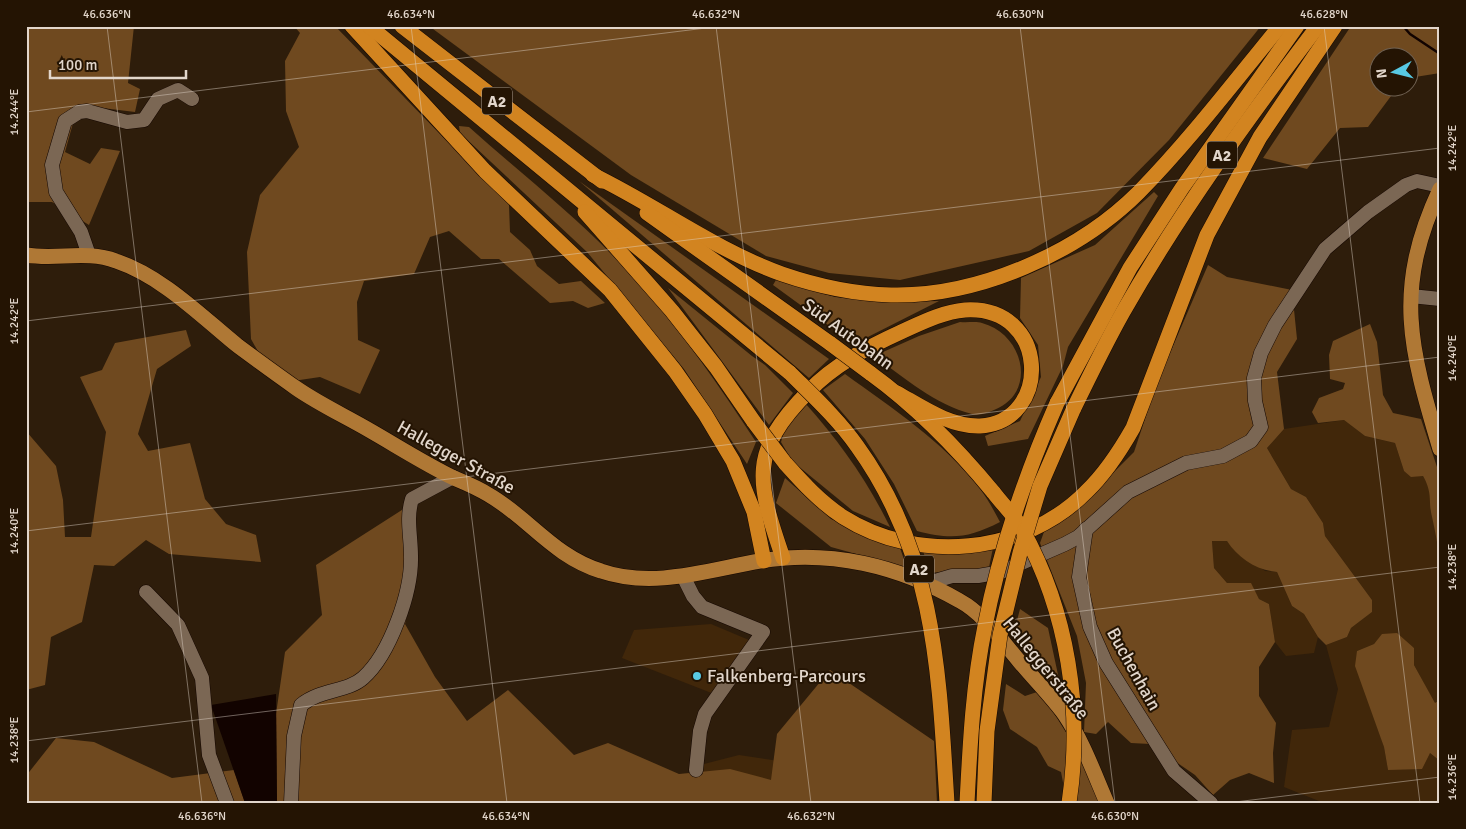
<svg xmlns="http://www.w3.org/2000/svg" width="1466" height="829" font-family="Signika,sans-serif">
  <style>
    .green { fill: #41270a }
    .forest { fill: #6f491f }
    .water { fill: #120300 }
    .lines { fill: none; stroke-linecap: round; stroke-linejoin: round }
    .stream { stroke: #120300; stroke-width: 2.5 }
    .minor-casing { stroke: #150700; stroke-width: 15 }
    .major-casing { stroke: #150700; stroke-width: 16 }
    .highway-casing { stroke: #150700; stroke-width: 16 }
    .minor { stroke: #7b6754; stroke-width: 14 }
    .major { stroke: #af7835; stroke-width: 15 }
    .highway { stroke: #d28420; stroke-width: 15 }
    .highway-bridge-casing { stroke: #150700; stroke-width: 16; stroke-linecap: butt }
    .highway-bridge { stroke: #d28420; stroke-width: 15 }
    .ticks { fill: none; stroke: #e2d6cb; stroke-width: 1; stroke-opacity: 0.45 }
    .poi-dot { fill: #58c9e3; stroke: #241403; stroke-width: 2 }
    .labels { text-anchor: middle; stroke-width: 4; stroke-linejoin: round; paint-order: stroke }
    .shield { fill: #241403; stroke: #a99c8f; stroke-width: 1 }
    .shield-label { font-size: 16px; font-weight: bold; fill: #e2d6cb }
    .street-label { font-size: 18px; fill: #e2d6cb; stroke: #241403 }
    .poi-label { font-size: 18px; fill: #e2d6cb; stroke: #241403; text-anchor: start }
    .neatline { fill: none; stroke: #e2d6cb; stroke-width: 2 }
    .ticks-label { font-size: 12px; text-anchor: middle; fill: #e2d6cb }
  </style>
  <rect width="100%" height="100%" fill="#2e1d0b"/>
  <g class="green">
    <path d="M 1344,420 L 1365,436 L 1395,443 L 1404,471 L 1423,476 L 1430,489 L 1432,516 L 1439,542 L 1440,700 L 1435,704 L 1414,665 L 1414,648 L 1383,634 L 1374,644 L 1357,651 L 1384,747 L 1388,770 L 1430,753 L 1440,761 L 1440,803 L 1324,803 L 1284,787 L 1292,730 L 1329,727 L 1338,689 L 1326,645 L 1347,637 L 1351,628 L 1372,612 L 1372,600 L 1325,536 L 1323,523 L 1306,497 L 1291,489 L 1267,448 L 1284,429 Z"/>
    <path d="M 1212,541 L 1227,541 L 1265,571 L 1277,572 L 1292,606 L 1304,614 L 1318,637 L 1314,653 L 1286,656 L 1275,642 L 1269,604 L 1259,599 L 1250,583 L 1227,583 L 1214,568 Z"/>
    <path d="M 711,624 L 749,640 L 714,694 L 622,658 L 634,630 Z"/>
    <path d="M 739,755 L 779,761 L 773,803 L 690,777 L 700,765 Z"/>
  </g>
  <g class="forest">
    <path d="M 26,26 L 134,26 L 128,83 L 140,89 L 135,112 L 78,105 L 65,152 L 90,164 L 101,148 L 120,151 L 89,225 L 52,202 L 26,202 Z"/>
    <path d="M 294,26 L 335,26 L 509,205 L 510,232 L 530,250 L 537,266 L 559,284 L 581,281 L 605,303 L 588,308 L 573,301 L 550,303 L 499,259 L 481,259 L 449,231 L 430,237 L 414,274 L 364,281 L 357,302 L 358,340 L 380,350 L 360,394 L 320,377 L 293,381 L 260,355 L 251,339 L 247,252 L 260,195 L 299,147 L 286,111 L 285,61 L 300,33 Z"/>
    <path d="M 429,26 L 1261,26 L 1169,140 L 1097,213 L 1029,251 L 900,280 L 829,273 L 766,256 L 631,175 Z"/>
    <path d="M 1351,26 L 1440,26 L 1440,73 L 1409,78 L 1408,58 L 1378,58 L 1378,88 L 1397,88 L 1368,127 L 1340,128 L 1307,169 L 1263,158 Z"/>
    <path d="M 459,126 L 469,127 C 526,178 589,226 639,284 C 683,333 720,387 756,442 L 747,464 L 684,369 L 587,252 L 460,133 Z"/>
    <path d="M 579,181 L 829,359 L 809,378 Z"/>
    <path d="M 1154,192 L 1158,196 L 1068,347 L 1063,366 L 1028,439 L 988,446 L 985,436 L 1020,421 L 1041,377 L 1038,345 L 1020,318 L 1021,278 L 1095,245 Z"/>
    <path d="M 1208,265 L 1227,277 L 1292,290 L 1297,339 L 1277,372 L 1284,429 L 1267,448 L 1291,489 L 1306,497 L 1323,523 L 1325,536 L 1372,600 L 1372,612 L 1351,628 L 1347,637 L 1326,645 L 1318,637 L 1304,614 L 1292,606 L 1277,572 C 1256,570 1238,558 1227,541 L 1212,541 L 1214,568 L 1227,583 L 1251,583 L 1259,599 L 1269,604 L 1275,642 L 1259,667 L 1259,696 L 1276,723 L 1273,753 L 1274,783 L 1249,773 L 1230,780 L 1213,795 L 1195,775 L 1150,744 L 1131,743 L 1108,722 L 1096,734 L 1084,732 L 1086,683 L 1077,636 L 1040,543 L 1045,529 L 1070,516 L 1134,452 L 1157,383 Z"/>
    <path d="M 776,280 L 835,297 L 891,302 L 939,301 L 854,344 L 773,285 Z"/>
    <path d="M 668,288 L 752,356 L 765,365 L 793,393 L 769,425 Z"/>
    <path d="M 960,322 C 967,323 976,321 982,323 C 1024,334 1038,393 994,410 C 987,413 979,416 972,414 C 935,405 904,377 874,356 L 919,336 Z"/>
    <path d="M 1370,324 L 1377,342 L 1383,395 L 1393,413 L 1421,419 L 1440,476 L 1440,568 C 1439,550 1436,535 1432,517 C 1428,500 1433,494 1423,476 L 1411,477 L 1404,471 L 1395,443 L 1365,436 L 1344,420 L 1318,423 L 1312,412 L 1319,398 L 1343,389 L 1345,383 L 1330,379 L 1329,355 L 1333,341 Z"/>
    <path d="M 186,330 L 191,346 L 157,369 L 138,434 L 148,451 L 190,443 L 205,499 L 226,524 L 256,535 L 261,562 L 169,554 L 146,540 L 114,566 L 94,565 L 82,622 L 51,637 L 45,685 L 26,690 L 26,431 L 56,466 L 63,500 L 65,537 L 91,537 L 106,432 L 80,377 L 102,370 L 115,343 Z"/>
    <path d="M 845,374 C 892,408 944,442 980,489 C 988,499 994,511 1000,522 C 969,538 951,540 917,531 L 894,484 L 865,439 L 823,390 Z"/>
    <path d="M 805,403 C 839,441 867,480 890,527 L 853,511 L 792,461 L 781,442 L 787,422 Z"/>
    <path d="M 785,478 L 831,519 L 900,548 L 907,568 L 831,547 L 776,503 Z"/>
    <path d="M 405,508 L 418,569 L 405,624 L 435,677 L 467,721 L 508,690 L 574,755 L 608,743 L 679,774 L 730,769 L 771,780 L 777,734 L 830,670 L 934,741 L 937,803 L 277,803 L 276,714 L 285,652 L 322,615 L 316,565 Z"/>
    <path d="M 993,548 L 988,572 L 957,574 L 930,572 L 923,551 Z"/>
    <path d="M 1020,609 L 1048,628 L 1060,684 L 1048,681 L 1014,632 Z"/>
    <path d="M 1397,633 L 1414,648 L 1414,665 L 1435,703 L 1440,700 L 1440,761 L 1430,753 L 1422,769 L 1388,770 L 1384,747 L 1355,666 L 1357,651 L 1374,644 L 1382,634 Z"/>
    <path d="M 1006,684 L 1025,696 L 1040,691 L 1084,761 L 1099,803 L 1067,803 L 1061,772 L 1048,766 L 1037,747 L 1010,729 L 1003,710 Z"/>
    <path d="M 56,738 L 94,742 L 172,778 L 234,770 L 245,803 L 26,803 L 26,776 Z"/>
  </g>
  <path class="water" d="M 276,694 L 277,803 L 245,803 L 211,705 Z"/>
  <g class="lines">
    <path class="stream" d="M 1403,26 L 1410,34 L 1440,54"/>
    <g class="minor-casing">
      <g id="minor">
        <path d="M 89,255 L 81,232 L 56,192 L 52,165 L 65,121 L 79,112 L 87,111 L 127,122 L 144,120 L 158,99 L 178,90 L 192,99"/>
        <path d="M 1411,296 L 1440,299"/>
        <path d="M 1086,529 L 1079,577 L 1090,627 L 1106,663 L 1174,771 L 1211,803"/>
        <path d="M 683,576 L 693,596 L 702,607 L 763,632 L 705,714 L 700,731 L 696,770"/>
        <path d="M 925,584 L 952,576 L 978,576 L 1001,572 L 1065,544 L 1078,537 L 1128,492 L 1186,463 L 1223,456 L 1251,441 L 1261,427 L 1255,401 L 1254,378 L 1261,353 L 1275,325 L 1325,249 L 1368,212 L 1406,185 L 1417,181 L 1440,186"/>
        <path d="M 146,592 L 178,625 L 202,678 L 209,755 L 227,803"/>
        <path d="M 291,803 L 294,736 L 301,705 C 321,689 347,692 363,678 C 390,654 412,592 411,556 C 411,536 406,518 412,499 L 453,477"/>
      </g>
    </g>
    <g class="major-casing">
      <g id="major">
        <path d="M 1440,189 C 1393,290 1410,348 1440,449"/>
        <path d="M 26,255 C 56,260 87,250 116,261 C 163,277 201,316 238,346 C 257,360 276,374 296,388 C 319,404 345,416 369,430 C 397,446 425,464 454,478 C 466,483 478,488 489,495 C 529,518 553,556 601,571 C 653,589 708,570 760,561 C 830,549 899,566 960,601 C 984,614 1001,640 1019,661 C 1034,679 1051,696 1065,715 C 1083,742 1094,773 1107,803"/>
      </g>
    </g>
    <g class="highway-casing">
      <g id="highway">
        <path d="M 352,26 L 485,171 L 610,290 L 675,371 L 705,414 L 733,461 L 754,512 L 764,561"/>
        <path d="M 369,26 L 790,373"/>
        <path d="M 402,26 L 602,181"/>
        <path d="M 593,175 C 657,206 715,250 782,274 C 817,286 854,294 891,295 C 978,297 1078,253 1139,192 C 1189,141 1234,82 1280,26"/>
        <path d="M 585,212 L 672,311 L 716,367 L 754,422"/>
        <path d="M 647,213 L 831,344"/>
        <path d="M 870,373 C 917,407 957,448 994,493"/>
        <path d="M 1057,403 L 1130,268 L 1182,188 L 1297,26"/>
        <path d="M 1073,410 C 1089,377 1105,344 1123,312 C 1180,212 1248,118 1318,26"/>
        <path d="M 785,463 C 803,483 820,502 843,517 C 917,564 1024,555 1086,492 C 1106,473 1120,451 1133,428 L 1207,235 L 1260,137 L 1335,26"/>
        <path d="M 783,558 C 757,482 748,452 809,391 C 834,365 868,347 901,332 C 921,323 942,312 965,310 C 1050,305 1052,422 980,426 C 950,427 922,407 897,393"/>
      </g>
    </g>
    <use href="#minor" class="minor"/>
    <use href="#major" class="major"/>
    <use href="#highway" class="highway"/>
    <g class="highway-bridge-casing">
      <g id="highway-bridge">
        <path d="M 831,344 L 870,373"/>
        <path d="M 790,373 C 813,396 838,419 857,446 C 936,555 939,674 947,803"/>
        <path d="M 754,422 L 785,463"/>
        <path d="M 994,493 C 1003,505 1015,516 1022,529 C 1068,612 1083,710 1069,803"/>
        <path d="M 967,803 C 970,744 973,684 985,626 C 1000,549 1026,474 1057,403"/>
        <path d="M 984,803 L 987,731 L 1000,635 L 1020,553 L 1040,486 L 1073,410"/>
      </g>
    </g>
    <use href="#highway-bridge" class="highway-bridge"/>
  </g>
  <path class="ticks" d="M 107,26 L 202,803M 411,26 L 507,803M 716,26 L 811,803M 1020,26 L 1115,803M 1324,26 L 1420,803M 26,112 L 722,26M 26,321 L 1440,148M 26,531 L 1440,357M 26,741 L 1440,567M 1227,803 L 1440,777"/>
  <circle class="poi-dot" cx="697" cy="676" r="5"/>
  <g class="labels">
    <g class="shield">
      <rect x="482" y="87.5" width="30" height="27" rx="4"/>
      <rect x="1207" y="141.5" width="30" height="27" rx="4"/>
      <rect x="904" y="555.5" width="30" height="27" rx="4"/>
    </g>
    <g class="shield-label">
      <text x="497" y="107">A2</text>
      <text x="1222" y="161">A2</text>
      <text x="919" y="575">A2</text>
    </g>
    <g class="street-label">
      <text transform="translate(848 334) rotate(36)" y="6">Süd Autobahn</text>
      <text transform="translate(456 457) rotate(29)" y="6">Hallegger Straße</text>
      <text transform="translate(1046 668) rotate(51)" y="6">Halleggerstraße</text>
      <text transform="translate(1134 669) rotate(61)" y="6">Buchenhain</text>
    </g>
    <g class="poi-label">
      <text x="707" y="682">Falkenberg-Parcours</text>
    </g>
  </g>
  <rect width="1466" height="829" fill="none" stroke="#241403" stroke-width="55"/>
  <g transform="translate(1394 72) rotate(263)"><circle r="24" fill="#241403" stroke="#706253"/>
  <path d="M0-4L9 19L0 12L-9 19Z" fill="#58c9e3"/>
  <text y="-8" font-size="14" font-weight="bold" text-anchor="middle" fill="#e2d6cb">N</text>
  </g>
  <path d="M50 70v8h136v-8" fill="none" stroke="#e2d6cb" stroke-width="2.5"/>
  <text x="58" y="70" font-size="15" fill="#e2d6cb" stroke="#241403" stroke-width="4" paint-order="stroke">100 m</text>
  <rect x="28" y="28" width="1410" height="774" class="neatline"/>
  <g class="ticks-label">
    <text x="107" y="18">46.636°N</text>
    <text x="411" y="18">46.634°N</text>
    <text x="716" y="18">46.632°N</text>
    <text x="1020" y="18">46.630°N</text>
    <text x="1324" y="18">46.628°N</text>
    <text transform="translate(14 112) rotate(-90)" y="4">14.244°E</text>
    <text transform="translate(1452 148) rotate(-90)" y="4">14.242°E</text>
    <text transform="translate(14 321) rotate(-90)" y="4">14.242°E</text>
    <text transform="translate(1452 358) rotate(-90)" y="4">14.240°E</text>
    <text transform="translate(14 531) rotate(-90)" y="4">14.240°E</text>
    <text transform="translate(1452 567) rotate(-90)" y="4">14.238°E</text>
    <text transform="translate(14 740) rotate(-90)" y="4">14.238°E</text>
    <text transform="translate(1452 777) rotate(-90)" y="4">14.236°E</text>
    <text x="202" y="820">46.636°N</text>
    <text x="506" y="820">46.634°N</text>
    <text x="811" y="820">46.632°N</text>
    <text x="1115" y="820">46.630°N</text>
  </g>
</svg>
